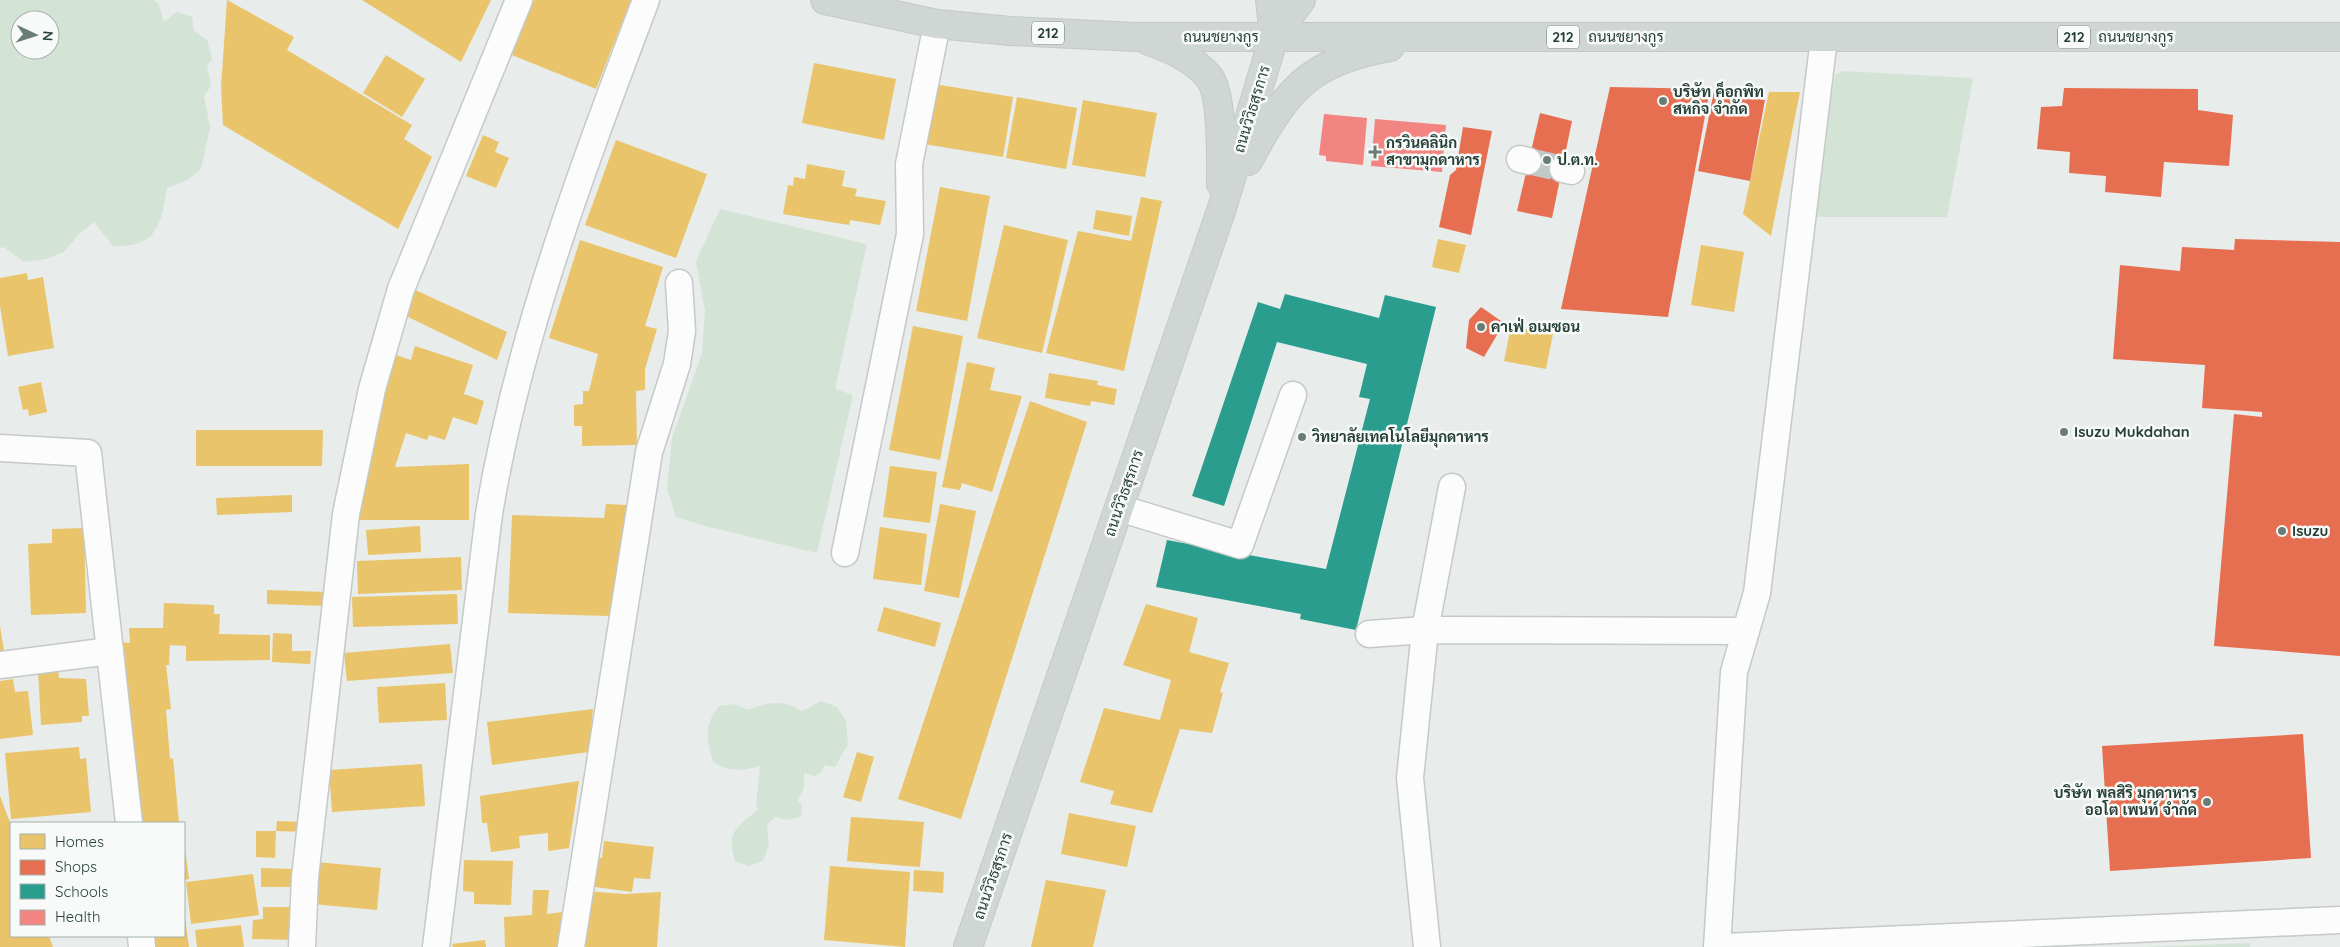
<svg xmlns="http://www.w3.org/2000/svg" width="2340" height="947" font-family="Quicksand,Sarabun,sans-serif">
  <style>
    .green { fill: #d3e4d6; fill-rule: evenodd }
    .homes { fill: #e9c46a }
    .shops { fill: #e76f51 }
    .schools { fill: #2a9d8f }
    .health { fill: #f28482 }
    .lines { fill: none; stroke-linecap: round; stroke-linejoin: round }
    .minor-tunnel { stroke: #c1cac6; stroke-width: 26; stroke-dasharray: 26 13; stroke-linecap: butt }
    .minor-casing { stroke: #c5c9c7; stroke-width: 29 }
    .major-casing { stroke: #c3cac8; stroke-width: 30 }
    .minor { stroke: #fcfcfc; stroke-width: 26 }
    .major { stroke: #d0d6d4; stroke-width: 28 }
    .poi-dot { fill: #6a7c76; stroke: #f7faf8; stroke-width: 2 }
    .labels { text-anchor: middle; stroke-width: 5; stroke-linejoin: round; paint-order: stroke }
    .shield { fill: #f7faf8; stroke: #657871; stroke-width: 1 }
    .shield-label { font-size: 14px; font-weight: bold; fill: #264037 }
    .street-label { font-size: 15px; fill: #264037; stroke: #f7faf8 }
    .poi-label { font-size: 15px; font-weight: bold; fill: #264037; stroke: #f7faf8; text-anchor: start }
  </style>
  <rect width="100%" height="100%" fill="#e8ecea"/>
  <g class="green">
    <path d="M 0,0 L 154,0 L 158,3 L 164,21 L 177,12 L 192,17 L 194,31 L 207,40 L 212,59 L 207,66 L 211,86 L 204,96 L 210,127 L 201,169 L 187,180 L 167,188 C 161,225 157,248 113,246 L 94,222 L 79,234 L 64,252 L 46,259 L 24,262 L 4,247 L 0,248 ZM 20,20 L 50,20 L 50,50 L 20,50 Z"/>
    <path d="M 1843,71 L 1973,78 L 1947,217 L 1812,217 L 1835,75 Z"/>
    <path d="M 720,209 L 867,244 L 835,389 L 853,395 L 817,553 L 705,526 L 676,517 L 667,488 L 672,438 L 702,353 L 705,311 L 696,261 Z"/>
    <path d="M 821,701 L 837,707 L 846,721 L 848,744 L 835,767 L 824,765 L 822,771 L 815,776 L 804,773 L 804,788 L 798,800 L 802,806 L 801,817 L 787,820 L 775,817 L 767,825 L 769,844 L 763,861 L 749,866 L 735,861 C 726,831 737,827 759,809 L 756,805 L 760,766 C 741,771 730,772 713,762 C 707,738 703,727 719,706 L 735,704 L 748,710 C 768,702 783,699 802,711 Z"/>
    <path d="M 2250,943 L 2250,947 L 2144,947 Z"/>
  </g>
  <g class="homes">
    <path d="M 227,0 L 294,37 L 287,50 L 412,125 L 404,139 L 432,157 L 398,229 L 223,125 L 221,87 Z"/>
    <path d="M 362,0 L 491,0 L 461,62 Z"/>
    <path d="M 534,0 L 631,0 L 596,89 L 512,55 Z"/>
    <path d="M 386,55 L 425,79 L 402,117 L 363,93 Z"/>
    <path d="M 814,63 L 896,79 L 884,140 L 802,123 Z"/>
    <path d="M 934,84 L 1013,97 L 1003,157 L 924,144 Z"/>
    <path d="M 1769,92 L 1800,92 L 1771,236 L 1743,214 Z"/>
    <path d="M 1017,97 L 1077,108 L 1066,169 L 1006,158 Z"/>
    <path d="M 1083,100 L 1157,113 L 1145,177 L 1072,165 Z"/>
    <path d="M 483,135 L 499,142 L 495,152 L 509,158 L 496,188 L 466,176 Z"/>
    <path d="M 616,140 L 707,174 L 676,258 L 585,225 Z"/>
    <path d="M 807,164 L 845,171 L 842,186 L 857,189 L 855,196 L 886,201 L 880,225 L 850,220 L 849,225 L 783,214 L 788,185 L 793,186 L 794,177 L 805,179 Z"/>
    <path d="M 940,187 L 990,196 L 967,321 L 916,311 Z"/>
    <path d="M 1141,197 L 1162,201 L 1124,371 L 1046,353 L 1078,231 L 1131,241 Z"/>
    <path d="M 1096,210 L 1132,216 L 1129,236 L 1093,229 Z"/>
    <path d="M 1004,225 L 1068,240 L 1042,353 L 977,338 Z"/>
    <path d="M 1438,239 L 1466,245 L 1459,273 L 1432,267 Z"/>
    <path d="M 580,240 L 663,267 L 645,326 L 657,329 L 645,369 L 645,390 L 636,391 L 637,445 L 582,446 L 582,426 L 574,426 L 574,405 L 583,404 L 583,391 L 589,391 L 598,354 L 549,338 Z"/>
    <path d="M 1701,245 L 1744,252 L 1734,312 L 1691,305 Z"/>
    <path d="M 27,273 L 28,280 L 43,277 L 54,348 L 8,356 L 0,306 L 0,278 Z"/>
    <path d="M 413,289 L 507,332 L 497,360 L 406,316 Z"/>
    <path d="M 913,326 L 963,336 L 940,460 L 889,450 Z"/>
    <path d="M 1511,326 L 1553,334 L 1546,369 L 1504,361 Z"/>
    <path d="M 415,346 L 473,365 L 464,394 L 484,401 L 477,425 L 453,417 L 445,440 L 429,435 L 427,440 L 406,433 L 395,467 L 469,464 L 469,520 L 356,520 L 367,455 L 396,355 L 411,360 Z"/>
    <path d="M 967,362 L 995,368 L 990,390 L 1022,396 L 992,492 L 962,483 L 960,490 L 942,487 Z"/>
    <path d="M 1049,373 L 1098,381 L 1097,385 L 1117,389 L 1114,405 L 1091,401 L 1090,406 L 1045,398 Z"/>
    <path d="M 41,382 L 47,412 L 29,416 L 28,409 L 23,410 L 18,387 Z"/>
    <path d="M 1030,401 L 1087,422 L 961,819 L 898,799 Z"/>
    <path d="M 196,430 L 323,430 L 322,466 L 196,466 Z"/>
    <path d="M 890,466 L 937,472 L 930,523 L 883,517 Z"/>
    <path d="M 292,495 L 292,512 L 217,515 L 216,498 Z"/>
    <path d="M 606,504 L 627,505 L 609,616 L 508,613 L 512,515 L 604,518 Z"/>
    <path d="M 940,504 L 976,511 L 959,598 L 924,591 Z"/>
    <path d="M 420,526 L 421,552 L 368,555 L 366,530 Z"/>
    <path d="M 880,527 L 927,534 L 921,585 L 873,579 Z"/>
    <path d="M 84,528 L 86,613 L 31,615 L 28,544 L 52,543 L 52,529 Z"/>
    <path d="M 461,557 L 462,590 L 358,594 L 357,561 Z"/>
    <path d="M 267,590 L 326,592 L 326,606 L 267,604 Z"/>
    <path d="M 457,594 L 458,624 L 353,627 L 352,597 Z"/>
    <path d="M 164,603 L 214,605 L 214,614 L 220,614 L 219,634 L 270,635 L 270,660 L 186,661 L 186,646 L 170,645 L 169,665 L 166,665 L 171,709 L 166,710 L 170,759 L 173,758 L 179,823 L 139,823 L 120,642 L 130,643 L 129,628 L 163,628 Z"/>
    <path d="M 1146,604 L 1198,618 L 1189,652 L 1229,663 L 1220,692 L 1223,693 L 1212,733 L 1180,729 L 1152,813 L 1110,804 L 1114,791 L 1080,782 L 1104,708 L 1160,720 L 1171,680 L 1123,665 Z"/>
    <path d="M 884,607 L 941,623 L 935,647 L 877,631 Z"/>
    <path d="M 0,626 L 4,651 L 0,651 Z"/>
    <path d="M 273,633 L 292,634 L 292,651 L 311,651 L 310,664 L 272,662 Z"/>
    <path d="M 450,644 L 453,673 L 347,681 L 344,653 Z"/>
    <path d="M 58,668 L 59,678 L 86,679 L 89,716 L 82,716 L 82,722 L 41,725 L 38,670 Z"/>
    <path d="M 13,679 L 15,692 L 28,691 L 33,735 L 0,739 L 0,681 Z"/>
    <path d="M 445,683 L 447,720 L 379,723 L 377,687 Z"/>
    <path d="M 593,709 L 589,752 L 492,765 L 487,722 Z"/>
    <path d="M 79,747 L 80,759 L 86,758 L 91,812 L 11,819 L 5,753 Z"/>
    <path d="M 857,752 L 874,757 L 861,802 L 843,797 Z"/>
    <path d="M 422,764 L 425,806 L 332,812 L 329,770 Z"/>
    <path d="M 579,781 L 569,848 L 548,851 L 548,833 L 519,836 L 520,848 L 491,852 L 487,823 L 482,823 L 480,796 Z"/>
    <path d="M 0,796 L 11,825 L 11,936 L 49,936 L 53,947 L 0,947 Z"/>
    <path d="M 1069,813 L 1136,826 L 1127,867 L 1061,854 Z"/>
    <path d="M 851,817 L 924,822 L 920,867 L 847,861 Z"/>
    <path d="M 277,821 L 305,822 L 305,832 L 276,831 Z"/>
    <path d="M 256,831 L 276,831 L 275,858 L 256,857 Z"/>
    <path d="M 184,841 L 189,879 L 184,880 Z"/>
    <path d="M 604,841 L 654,847 L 650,879 L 634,878 L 632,892 L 588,886 L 592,857 L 602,858 Z"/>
    <path d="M 464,860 L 513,861 L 511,905 L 474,904 L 474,892 L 463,891 Z"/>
    <path d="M 316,862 L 381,868 L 377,910 L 312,904 Z"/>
    <path d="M 830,866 L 910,872 L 905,947 L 824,940 Z"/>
    <path d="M 261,868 L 293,869 L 292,887 L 261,887 Z"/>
    <path d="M 914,870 L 944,872 L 943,893 L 913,891 Z"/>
    <path d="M 253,874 L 259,915 L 191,924 L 186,882 Z"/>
    <path d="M 1046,880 L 1106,890 L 1093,947 L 1031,947 Z"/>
    <path d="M 533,890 L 549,890 L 547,914 L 562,912 L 557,947 L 505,947 L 504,917 L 532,915 Z"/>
    <path d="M 586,891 L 624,894 L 661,892 L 657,947 L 582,947 Z"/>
    <path d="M 263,907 L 296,907 L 296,940 L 252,939 L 253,920 L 263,919 Z"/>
    <path d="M 184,910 L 189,947 L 151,947 L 150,936 L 184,936 Z"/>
    <path d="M 241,925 L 244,947 L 197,947 L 195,930 Z"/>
    <path d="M 485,940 L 486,947 L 453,947 L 452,944 Z"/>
  </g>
  <g class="shops">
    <path d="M 1610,87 L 1710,89 L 1668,317 L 1561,309 Z"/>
    <path d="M 2064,88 L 2198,89 L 2198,110 L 2233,115 L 2229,166 L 2164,162 L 2161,197 L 2105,192 L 2106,176 L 2069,173 L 2070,152 L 2037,149 L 2041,107 L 2062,106 Z"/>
    <path d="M 1714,91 L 1765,100 L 1750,181 L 1698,171 Z"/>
    <path d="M 1540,113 L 1572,121 L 1552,218 L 1517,211 Z"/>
    <path d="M 1463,127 L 1492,131 L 1471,235 L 1439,227 L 1450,175 L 1456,170 Z"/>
    <path d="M 2235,239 L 2340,242 L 2340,656 L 2214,646 L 2234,414 L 2262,417 L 2262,412 L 2202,408 L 2205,365 L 2113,359 L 2120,265 L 2180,271 L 2182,247 L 2234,250 Z"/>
    <path d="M 1481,307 L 1504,323 L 1484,357 L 1466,348 L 1469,320 Z"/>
    <path d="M 2303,734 L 2311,858 L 2110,871 L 2102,746 Z"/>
  </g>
  <path class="schools" d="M 1285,294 L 1379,318 L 1385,295 L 1436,307 L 1356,630 L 1300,619 L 1301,614 L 1156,587 L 1167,540 L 1326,569 L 1370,399 L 1359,397 L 1367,364 L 1277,342 L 1224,506 L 1192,496 L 1258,302 L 1280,309 Z"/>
  <g class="health">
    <path d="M 1324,114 L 1367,118 L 1363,165 L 1326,161 L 1326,156 L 1319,155 Z"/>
    <path d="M 1375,119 L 1446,125 L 1442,172 L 1371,166 Z"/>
  </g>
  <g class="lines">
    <path class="minor-tunnel" d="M 1528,161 L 1563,169"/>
    <g class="minor-casing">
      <g id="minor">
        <path d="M 1520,159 L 1528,161"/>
        <path d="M 1563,169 L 1571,171"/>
        <path d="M 0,448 L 88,453 L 129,823"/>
        <path d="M 1119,508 L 1240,545 L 1293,395"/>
        <path d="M 845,553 L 910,234 L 909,164 L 937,24"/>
        <path d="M 1369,634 L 1425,630 L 1745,631"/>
        <path d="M 0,665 L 110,651"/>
        <path d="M 141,936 L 142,947"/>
        <path d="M 302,947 L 305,877 L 346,514 L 372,389 L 401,289 L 519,0"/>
        <path d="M 436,947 L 489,514 C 518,337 583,167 646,0"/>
        <path d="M 571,947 L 649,452 L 677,364 L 682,331 L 679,283"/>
        <path d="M 1427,947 L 1410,778 L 1425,630 L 1452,487"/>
        <path d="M 1717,947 L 1734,672 L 1757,593 L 1824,38"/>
        <path d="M 1724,947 L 2340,920"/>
      </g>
    </g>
    <g class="major-casing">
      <g id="major">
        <path d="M 825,0 L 937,24 L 1010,31 L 1136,37 L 2340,37"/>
        <path d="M 1270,0 L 1274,37"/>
        <path d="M 1149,41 C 1171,49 1193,58 1209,77 C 1223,95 1221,159 1221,184"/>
        <path d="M 1248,161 C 1287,90 1307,62 1390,47"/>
        <path d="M 968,947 L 1222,208 L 1274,37 L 1301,0"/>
      </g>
    </g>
    <use href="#minor" class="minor"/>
    <use href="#major" class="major"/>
  </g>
  <g class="poi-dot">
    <circle cx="1663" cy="101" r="5"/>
    <path d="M1372.5 144.5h5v5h5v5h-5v5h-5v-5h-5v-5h5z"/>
    <circle cx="1547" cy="160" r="5"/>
    <circle cx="1481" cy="327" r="5"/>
    <circle cx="2064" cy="432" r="5"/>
    <circle cx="1302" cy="437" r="5"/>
    <circle cx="2282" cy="531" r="5"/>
    <circle cx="2207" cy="802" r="5"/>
  </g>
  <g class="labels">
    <g class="shield">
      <rect x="1032" y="21.5" width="32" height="23" rx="4"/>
      <rect x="1547" y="25.5" width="32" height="23" rx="4"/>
      <rect x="2058" y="25.5" width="32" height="23" rx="4"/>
    </g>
    <g class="shield-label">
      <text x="1048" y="38">212</text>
      <text x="1563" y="42">212</text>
      <text x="2074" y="42">212</text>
    </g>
    <g class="street-label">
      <text x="1221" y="42">ถนนชยางกูร</text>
      <text x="1626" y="42">ถนนชยางกูร</text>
      <text x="2136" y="42">ถนนชยางกูร</text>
      <text transform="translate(1252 109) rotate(-73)" y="5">ถนนวิวิธสุรการ</text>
      <text transform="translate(1124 493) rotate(-71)" y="5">ถนนวิวิธสุรการ</text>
      <text transform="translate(993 876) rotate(-71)" y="5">ถนนวิวิธสุรการ</text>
    </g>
    <g class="poi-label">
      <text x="1673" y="97">บริษัท ค็อกพิท<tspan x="1673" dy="17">สหกิจ จำกัด</tspan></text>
      <text x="1386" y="148">กรวินคลินิก<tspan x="1386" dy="17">สาขามุกดาหาร</tspan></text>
      <text x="1557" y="165">ป.ต.ท.</text>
      <text x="1491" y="332">คาเฟ่ อเมซอน</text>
      <text x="2074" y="437">Isuzu Mukdahan</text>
      <text x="1312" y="442">วิทยาลัยเทคโนโลยีมุกดาหาร</text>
      <text x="2292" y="536">Isuzu</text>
      <text x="2197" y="798" text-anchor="end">บริษัท พลสิริ มุกดาหาร<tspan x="2197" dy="17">ออโต เพนท์ จำกัด</tspan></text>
    </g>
  </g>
  <rect x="10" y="822" width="175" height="115" fill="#f7faf8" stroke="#a3b0ab"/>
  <rect x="20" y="834" width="25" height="15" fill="#e9c46a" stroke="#a3b0ab"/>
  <text x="55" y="847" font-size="15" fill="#264037">Homes</text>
  <rect x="20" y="860" width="25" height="15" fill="#e76f51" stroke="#a3b0ab"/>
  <text x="55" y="872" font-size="15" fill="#264037">Shops</text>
  <rect x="20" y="884" width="25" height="15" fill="#2a9d8f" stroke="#a3b0ab"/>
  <text x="55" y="897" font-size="15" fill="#264037">Schools</text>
  <rect x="20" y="910" width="25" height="15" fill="#f28482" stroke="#a3b0ab"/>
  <text x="55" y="922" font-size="15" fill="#264037">Health</text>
  <g transform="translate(35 35) rotate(94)"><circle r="24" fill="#f7faf8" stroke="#a3b0ab"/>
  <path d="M0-4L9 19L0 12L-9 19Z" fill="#6a7c76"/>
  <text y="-8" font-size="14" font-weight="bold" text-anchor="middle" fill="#264037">N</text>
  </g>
</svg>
